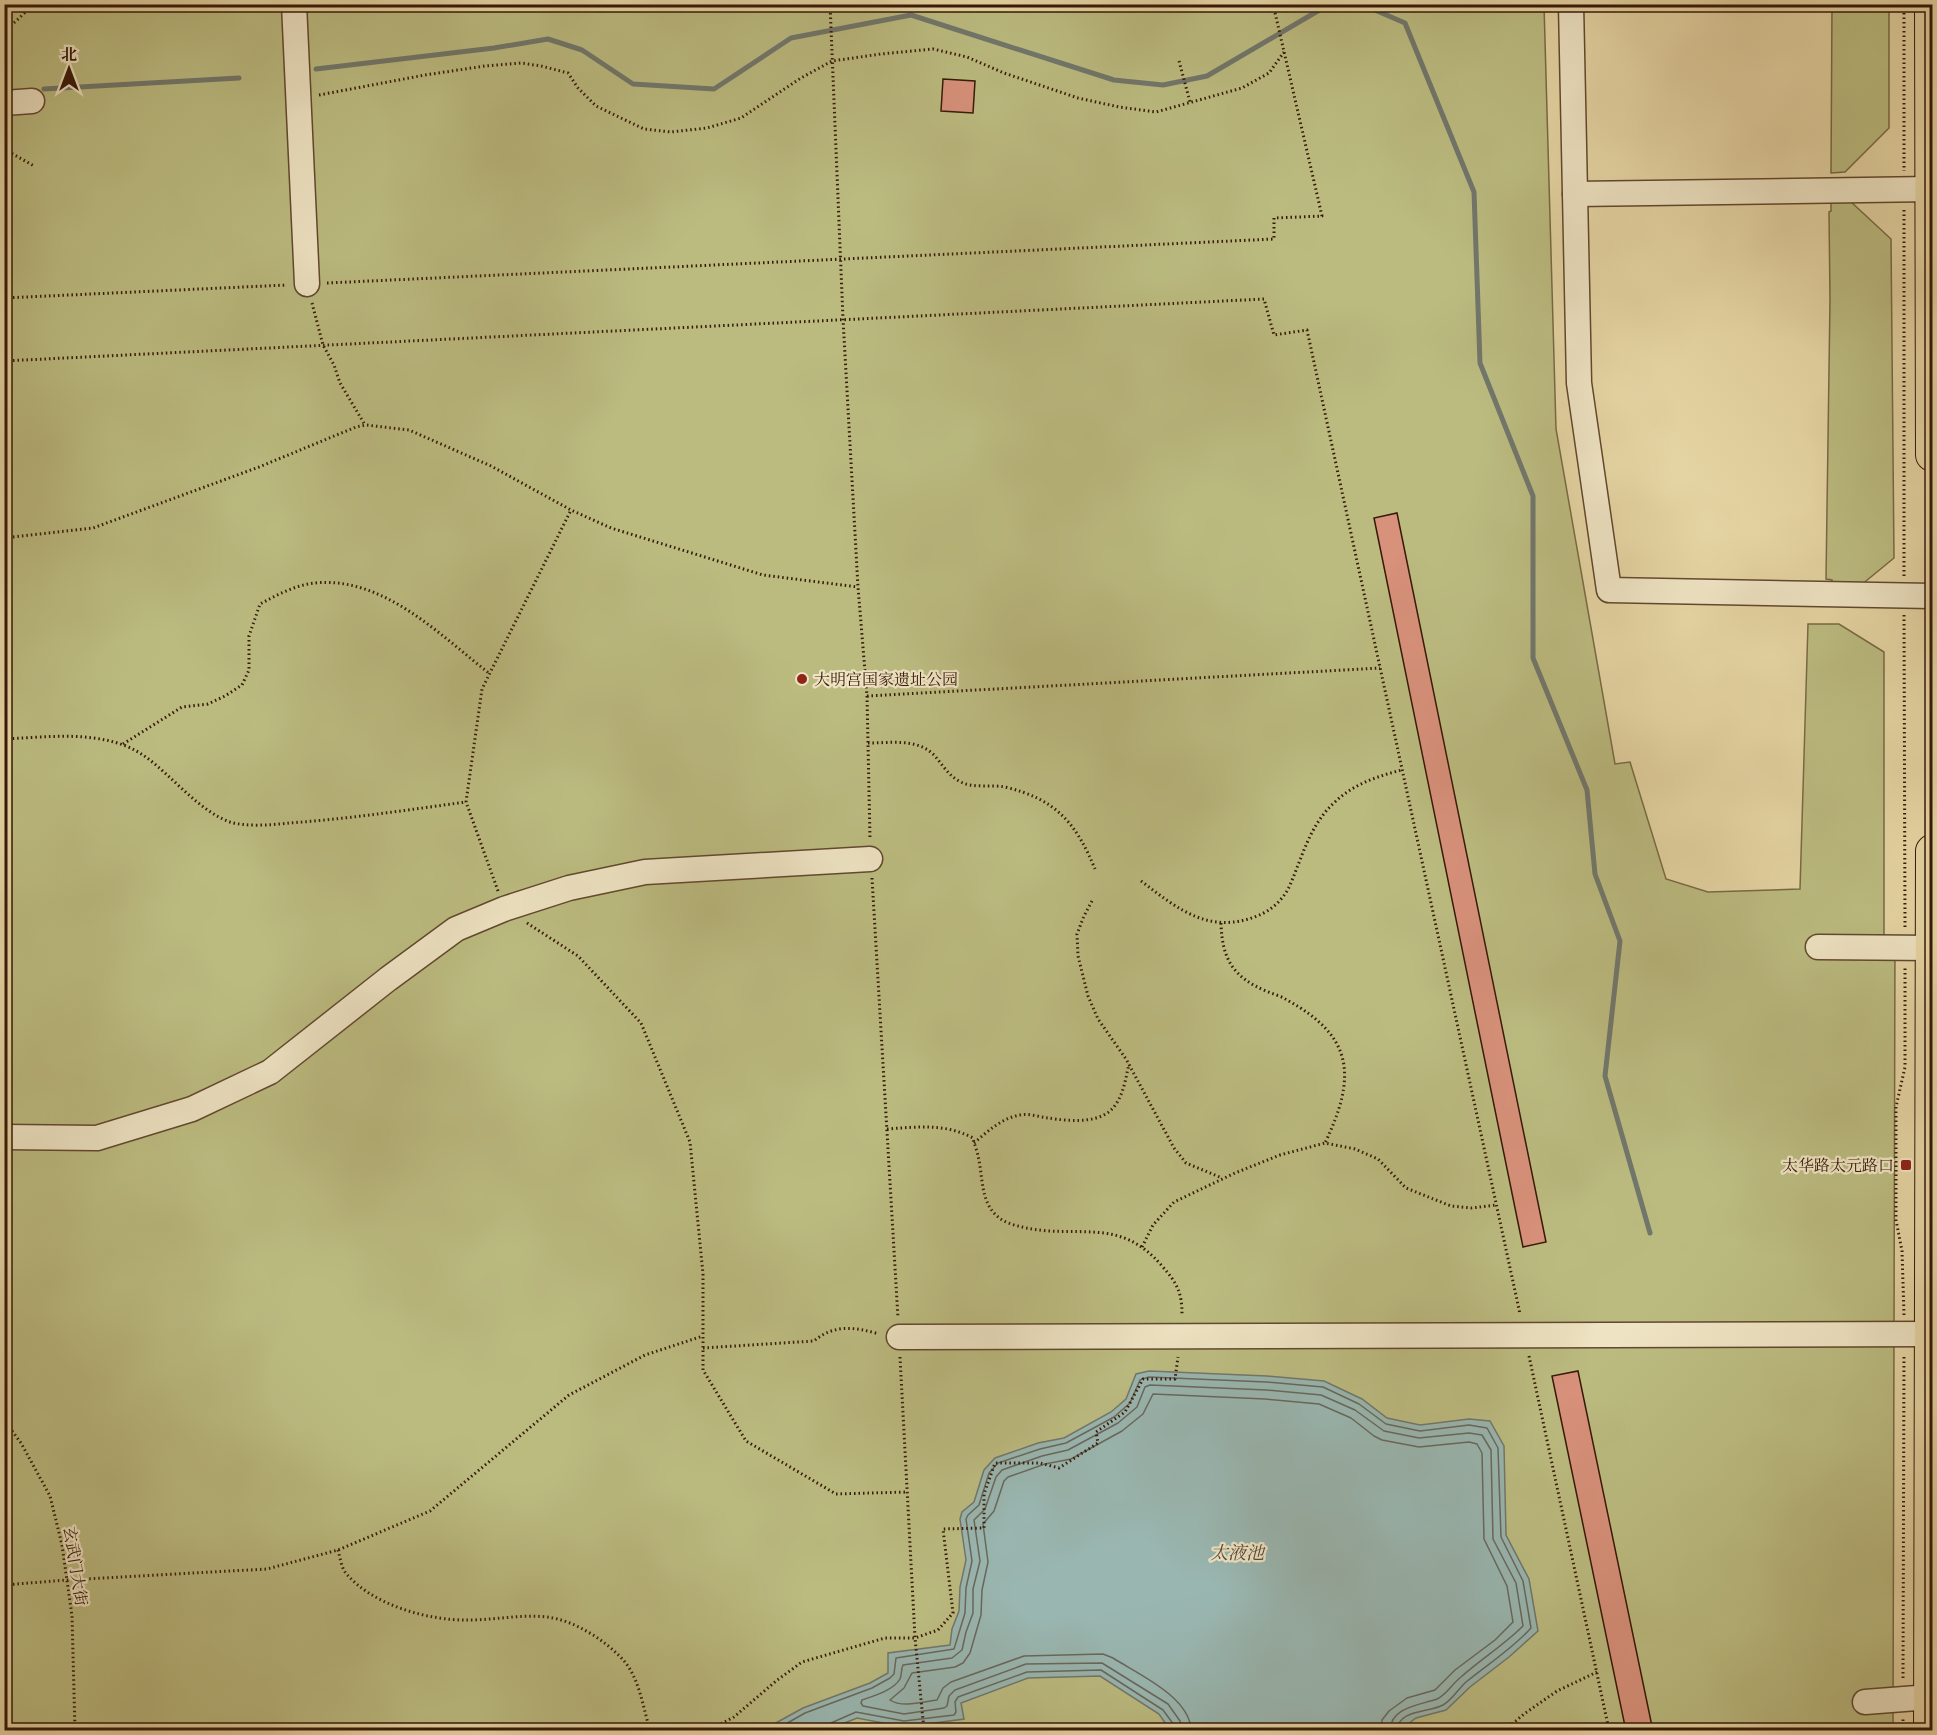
<svg xmlns="http://www.w3.org/2000/svg" width="1937" height="1735" font-family="'IM FELL Great Primer','Noto Serif SC',serif">
  <style>
    .green { fill: #bbbb80; stroke: #786a44; stroke-width: 1.5 }
    .water { fill: #99b6b0; stroke: #71776c; stroke-width: 1.5 }
    .lines { fill: none; stroke-linecap: round; stroke-linejoin: round }
    .shore { stroke: #68685c; stroke-width: 1.5 }
    .stream { stroke: #71776c; stroke-width: 5 }
    .building { fill: #d8917b; stroke: #361907; stroke-width: 1.5 }
    .minor-casing { stroke: #62482e; stroke-width: 27 }
    .major-casing { stroke: #361907; stroke-width: 34 }
    .path { stroke: #361907; stroke-width: 3; stroke-dasharray: 1.5 3; stroke-linecap: butt }
    .minor { stroke: #eee3c3; stroke-width: 24 }
    .major { stroke: #e5d4a3; stroke-width: 32 }
    .poi-dot { fill: #8f2418; stroke: #eee3c3; stroke-width: 2 }
    .labels { text-anchor: middle; stroke-width: 4.5; stroke-linejoin: round; paint-order: stroke }
    .poi-label { font-size: 16px; fill: #361907; stroke: #eee3c3; text-anchor: start }
    .street-label { font-size: 16px; fill: #361907; stroke: #eee3c3 }
    .water-label { font-size: 18px; font-style: italic; fill: #54483a; stroke: #eee3c3 }
  </style>
  <rect width="100%" height="100%" fill="#e5d4a3"/>
  <filter id="stains"><feTurbulence type="fractalNoise" baseFrequency=".00333" numOctaves="4"/><feColorMatrix values="0 0 0 0 .2 0 0 0 0 .09 0 0 0 0 .02 0 0 0 .5 -.17"/></filter>
  <radialGradient id="worn" r=".72"><stop offset=".6" stop-color="#630" stop-opacity="0"/><stop offset="1" stop-color="#630" stop-opacity=".3"/></radialGradient>
  <g class="green">
    <path d="M 5,5 L 1544,5 L 1556,429 L 1615,764 L 1630,762 L 1666,879 L 1708,892 L 1800,889 L 1808,624 L 1839,624 L 1884,652 L 1884,936 L 1895,937 L 1893,1730 L 5,1730 Z"/>
    <path d="M 1832,5 L 1889,5 L 1889,128 L 1845,172 L 1831,173 Z"/>
    <path d="M 1831,201 L 1850,201 L 1891,239 L 1894,558 L 1855,590 L 1833,591 L 1832,580 L 1826,579 L 1830,300 L 1829,212 L 1831,211 Z"/>
  </g>
  <path class="water" d="M 1149,1371 L 1267,1376 L 1324,1381 L 1362,1399 L 1387,1418 L 1420,1425 L 1469,1419 L 1490,1421 L 1504,1446 L 1506,1535 L 1529,1579 L 1538,1631 L 1509,1657 L 1470,1687 L 1446,1710 L 1416,1718 L 1400,1730 L 1170,1730 L 1159,1714 L 1100,1676 L 1028,1678 L 961,1703 L 964,1719 L 904,1727 L 857,1718 L 827,1730 L 763,1730 L 803,1708 L 870,1683 L 888,1673 L 888,1653 L 950,1645 L 952,1629 L 959,1611 L 960,1587 L 966,1560 L 960,1519 L 962,1512 L 974,1502 L 984,1470 L 995,1458 L 1038,1443 L 1064,1438 L 1111,1412 L 1126,1399 L 1136,1374 Z"/>
  <g class="lines">
    <g class="shore">
      <path d="M 775,1730 L 805,1713 L 872,1688 L 890,1678 L 894,1674 L 896,1658 L 954,1649 L 965,1613 L 966,1588 L 972,1561 L 966,1519 L 968,1515 L 979,1505 L 989,1473 L 998,1463 L 1040,1449 L 1066,1443 L 1114,1417 L 1130,1403 L 1140,1380 L 1149,1377 L 1266,1382 L 1323,1387 L 1359,1404 L 1386,1424 L 1420,1431 L 1469,1425 L 1487,1428 L 1498,1448 L 1501,1537 L 1523,1581 L 1531,1628 C 1512,1649 1488,1664 1466,1682 C 1459,1688 1452,1700 1443,1705 C 1429,1713 1399,1709 1397,1730"/>
      <path d="M 827,1730 L 831,1723 L 856,1712 L 904,1721 L 954,1715 L 956,1712 L 955,1702 L 958,1697 L 1027,1672 L 1101,1670 L 1163,1710 L 1174,1725 L 1175,1730"/>
      <path d="M 1182,1730 L 1180,1721 L 1168,1704 L 1102,1663 L 1026,1664 L 955,1690 L 949,1696 L 947,1706 L 944,1708 L 904,1714 L 863,1706 L 861,1703 L 862,1700 C 873,1696 894,1690 900,1679 C 902,1674 901,1669 903,1665 L 952,1658 L 962,1650 L 966,1632 L 973,1613 L 973,1589 L 980,1561 L 974,1520 L 985,1509 L 996,1477 L 1002,1470 L 1042,1456 L 1068,1450 L 1118,1423 L 1137,1407 L 1145,1387 L 1150,1385 L 1266,1390 L 1321,1395 L 1355,1410 L 1384,1431 L 1419,1438 L 1469,1433 L 1482,1435 L 1491,1450 L 1493,1539 L 1516,1583 L 1523,1626 C 1504,1645 1481,1659 1461,1677 C 1453,1683 1446,1695 1437,1699 C 1420,1705 1391,1707 1390,1730"/>
      <path d="M 1191,1730 C 1190,1697 1138,1674 1113,1658 L 1103,1654 L 1024,1656 L 951,1682 L 943,1688 L 937,1700 C 922,1702 902,1708 890,1700 L 904,1688 L 912,1673 L 955,1667 L 963,1663 L 970,1653 L 981,1615 L 982,1590 L 988,1562 L 983,1524 L 994,1511 L 1004,1481 L 1008,1477 L 1045,1464 L 1071,1459 L 1122,1431 L 1143,1414 L 1153,1394 L 1265,1399 L 1319,1404 L 1351,1418 L 1374,1436 L 1382,1440 L 1419,1447 L 1469,1442 L 1477,1444 L 1482,1453 L 1484,1539 L 1507,1586 L 1513,1622 L 1495,1640 L 1455,1670 L 1435,1690 L 1407,1698 L 1389,1711 L 1382,1720 L 1381,1730"/>
    </g>
    <g class="stream">
      <path d="M 1361,4 L 1405,23 L 1474,192 L 1480,363 L 1533,496 L 1533,658 L 1587,790 L 1595,874 L 1620,941 L 1605,1076 L 1650,1233"/>
      <path d="M 316,69 L 494,48 L 548,39 L 582,50 L 633,84 L 714,89 L 791,38 L 911,15 L 1114,80 L 1163,85 L 1207,76 L 1328,5 L 1340,4"/>
      <path d="M 44,89 L 239,78"/>
    </g>
  </g>
  <g class="building">
    <path d="M 943,79 L 975,81 L 973,113 L 941,111 Z"/>
    <path d="M 1397,513 L 1546,1242 L 1523,1247 L 1374,518 Z"/>
    <path d="M 1578,1371 L 1653,1731 L 1626,1731 L 1552,1376 Z"/>
  </g>
  <g class="lines">
    <g class="minor-casing">
      <g id="minor">
        <path d="M 294,4 L 307,284"/>
        <path d="M 1571,4 L 1579,383 L 1609,590 L 1932,596"/>
        <path d="M 4,103 L 32,101"/>
        <path d="M 1575,194 L 1932,189"/>
        <path d="M 1818,947 L 1932,948"/>
        <path d="M 4,1137 L 97,1138 L 192,1109 L 270,1072 L 388,979 L 456,929 L 504,909 L 569,888 L 645,872 L 870,859"/>
        <path d="M 899,1337 L 1931,1334"/>
        <path d="M 1865,1702 L 1930,1697"/>
      </g>
    </g>
    <g class="major-casing">
      <g id="major">
        <path d="M 1931,4 L 1932,455"/>
        <path d="M 1930,1730 L 1932,851"/>
      </g>
    </g>
    <g class="path">
      <path d="M 830,4 L 843,319 L 858,587 L 867,696 L 870,839"/>
      <path d="M 1904,4 L 1904,171"/>
      <path d="M 4,32 L 29,9"/>
      <path d="M 1179,61 L 1190,102"/>
      <path d="M 319,95 L 425,75 L 485,66 L 521,63 L 541,66 L 568,73 L 578,88 L 596,106 L 644,129 L 671,132 L 707,128 L 741,118 L 801,78 L 832,61 L 881,54 L 933,49 L 967,57 L 1004,73 L 1078,98 L 1119,107 L 1156,112 L 1242,88 L 1269,73 L 1284,52"/>
      <path d="M 4,139 L 6,123"/>
      <path d="M 4,149 L 34,166"/>
      <path d="M 1904,210 L 1904,576"/>
      <path d="M 4,219 L 11,230"/>
      <path d="M 327,283 L 1274,239 L 1274,218 L 1322,216 L 1273,4"/>
      <path d="M 4,298 L 287,285"/>
      <path d="M 312,303 L 323,345 L 334,365 L 340,383 L 365,425"/>
      <path d="M 4,361 L 1264,299 L 1274,335 L 1307,330 L 1520,1314"/>
      <path d="M 4,538 L 93,528 L 259,467 L 356,427 L 366,425 L 409,430 L 491,466 L 571,510 L 611,528 L 763,575 L 858,587"/>
      <path d="M 1904,615 L 1905,927"/>
      <path d="M 867,696 L 1380,668"/>
      <path d="M 4,739 C 49,737 104,729 143,755 C 171,774 197,810 230,822 C 245,827 272,825 289,823 C 348,819 407,810 466,802"/>
      <path d="M 868,743 C 891,743 917,738 934,755 C 942,764 948,775 959,781 C 972,789 990,784 1005,787 C 1056,799 1076,823 1095,869"/>
      <path d="M 123,744 L 182,707 L 208,704 L 225,696 L 242,685 L 249,670 L 249,636 L 260,604 C 277,595 295,585 315,583 C 383,576 440,635 490,674"/>
      <path d="M 872,878 L 898,1318"/>
      <path d="M 1141,881 C 1178,909 1209,935 1257,916 C 1271,911 1284,899 1290,885 C 1303,855 1310,824 1336,801 C 1354,784 1378,776 1402,770"/>
      <path d="M 498,891 L 466,802 L 482,689 L 571,510"/>
      <path d="M 1092,901 L 1084,916 L 1077,934 L 1078,956 L 1088,996 L 1098,1019 L 1126,1059 L 1174,1148 L 1186,1163 L 1222,1178"/>
      <path d="M 527,923 L 578,956 L 641,1023 L 690,1142 L 703,1274 L 703,1370 L 746,1441 L 836,1494 L 908,1492"/>
      <path d="M 1221,923 C 1222,959 1233,977 1266,991 C 1273,994 1281,996 1287,1000 C 1355,1037 1356,1078 1325,1143"/>
      <path d="M 887,1129 C 917,1127 945,1123 973,1138 C 974,1144 977,1150 978,1156 C 983,1175 980,1201 997,1216 C 1003,1222 1013,1225 1022,1227 C 1076,1240 1119,1215 1162,1266 C 1177,1283 1182,1292 1182,1315"/>
      <path d="M 974,1143 C 988,1131 1002,1118 1020,1115 C 1029,1113 1039,1117 1048,1118 C 1069,1121 1103,1125 1116,1104 C 1124,1092 1126,1077 1129,1064"/>
      <path d="M 1142,1247 L 1153,1225 L 1174,1202 L 1235,1173 L 1280,1155 L 1325,1143 L 1355,1149 L 1378,1159 L 1406,1188 L 1451,1206 L 1472,1208 L 1496,1205"/>
      <path d="M 1904,1315 L 1902,1251 L 1896,1220 L 1896,1107 L 1905,1067 L 1905,966"/>
      <path d="M 703,1348 L 814,1341 C 834,1324 855,1327 879,1334"/>
      <path d="M 1529,1356 L 1609,1730"/>
      <path d="M 900,1357 L 915,1638 L 924,1730"/>
      <path d="M 4,1420 L 21,1443 L 50,1496 L 62,1545 L 72,1616 L 75,1730"/>
      <path d="M 338,1550 C 340,1557 341,1566 345,1572 C 371,1605 429,1621 469,1620 C 496,1620 521,1614 547,1617 C 574,1620 607,1641 625,1662 C 640,1681 643,1708 650,1730"/>
      <path d="M 4,1585 L 67,1580 L 267,1569 L 338,1550 L 430,1511 L 569,1395 L 645,1355 L 703,1336"/>
      <path d="M 1903,1678 L 1904,1355"/>
      <path d="M 709,1730 L 734,1717 L 776,1681 L 802,1662 L 885,1638 L 915,1638 L 938,1630 L 953,1613 L 943,1529 L 984,1528 L 984,1494 L 995,1463 L 1040,1463 L 1059,1468 L 1098,1443 L 1096,1432 L 1125,1412 L 1143,1379 L 1175,1379 L 1178,1357"/>
      <path d="M 1505,1730 L 1524,1714 L 1557,1691 L 1597,1672"/>
      <path d="M 1903,1730 L 1903,1718"/>
    </g>
    <use href="#minor" class="minor"/>
    <use href="#major" class="major"/>
  </g>
  <g class="poi-dot">
    <circle cx="802" cy="679" r="6"/>
    <rect x="1900" y="1159" width="12" height="12" rx="3"/>
  </g>
  <g class="labels">
    <g class="poi-label">
      <text x="814" y="685">大明宫国家遗址公园</text>
      <text x="1894" y="1171" text-anchor="end">太华路太元路口</text>
    </g>
    <g class="street-label">
      <text transform="translate(76 1566) rotate(81)" y="6">玄武门大街</text>
    </g>
    <g class="water-label">
      <text x="1237" y="1559">太液池</text>
    </g>
  </g>
  <rect width="1937" height="1735" fill="none" stroke="#e5d4a3" stroke-width="24"/>
  <rect x="6" y="6" width="1925" height="1723" fill="none" stroke="#361907" stroke-width="3"/>
  <rect x="12" y="12" width="1913" height="1711" fill="none" stroke="#361907" stroke-width="1.5"/>
  <g transform="translate(69 69)" stroke="#eee3c3" stroke-width="4.5" paint-order="stroke">
  <path d="M0-4.5L10 22L0 15L-10 22Z" fill="#361907"/>
  <text y="-9" font-size="16" font-weight="bold" text-anchor="middle" fill="#361907">北</text>
  </g>
  <rect width="100%" height="100%" filter="url(#stains)"/>
  <rect width="100%" height="100%" fill="url(#worn)"/>
</svg>
